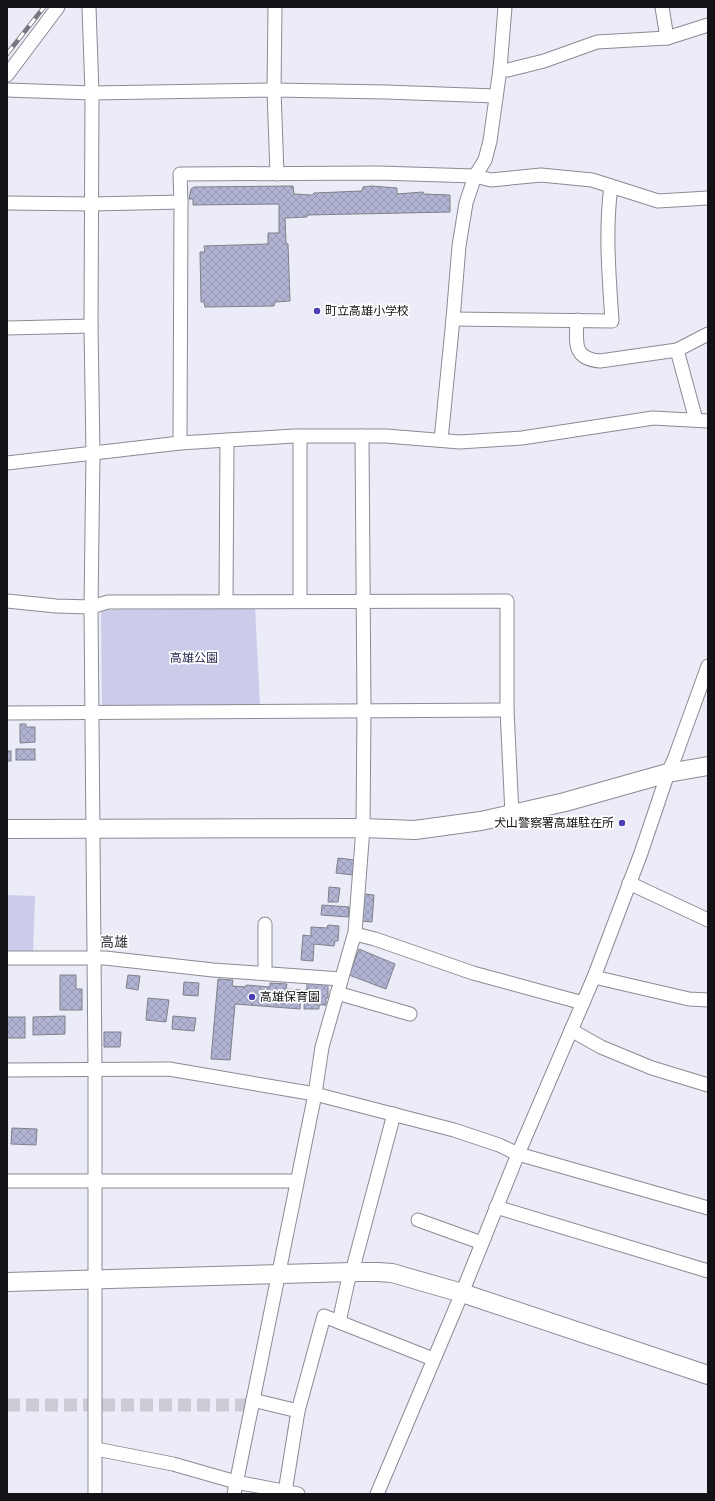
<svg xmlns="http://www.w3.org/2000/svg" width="715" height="1501" font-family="Arial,'Noto Sans JP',sans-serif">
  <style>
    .green { fill: #caccea }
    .building { fill: url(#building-cross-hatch); stroke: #7f8089 }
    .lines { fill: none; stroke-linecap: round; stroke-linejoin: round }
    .street-tunnel { stroke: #cbcbd5; stroke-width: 13; stroke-dasharray: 13 6; stroke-linecap: butt }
    .street-casing { stroke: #8a8b94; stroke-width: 15 }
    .secondary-casing { stroke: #8a8b94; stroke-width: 20 }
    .street { stroke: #fff; stroke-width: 13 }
    .secondary { stroke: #fff; stroke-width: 18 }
    .rail-casing { stroke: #77787f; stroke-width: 4.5 }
    .rail { stroke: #fff; stroke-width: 3; stroke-dasharray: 9; stroke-linecap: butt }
    .poi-dot { fill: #4c3eb5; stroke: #fff; stroke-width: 1.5 }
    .labels { text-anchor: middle; stroke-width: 3.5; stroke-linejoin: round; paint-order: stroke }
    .poi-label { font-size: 12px; fill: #131317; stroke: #fff; text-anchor: start }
    .park-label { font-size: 12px; fill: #2a2953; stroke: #fff }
    .quarter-label { font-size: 14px; fill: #35353e; stroke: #fff }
  </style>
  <defs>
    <pattern id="building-cross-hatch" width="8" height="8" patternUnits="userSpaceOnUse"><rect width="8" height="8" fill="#b1b3d2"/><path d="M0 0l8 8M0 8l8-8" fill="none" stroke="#9799b4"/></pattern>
  </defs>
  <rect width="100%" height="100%" fill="#ebecf7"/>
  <g class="green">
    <path d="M 255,608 L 260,706 L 102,709 L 101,610 Z"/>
    <path d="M 7,895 L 35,896 L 33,952 L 7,951 Z"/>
  </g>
  <g class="building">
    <path d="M 293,186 L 294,194 L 312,195 L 314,193 L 362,191 L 363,187 L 371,186 L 397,188 L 397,194 L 423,192 L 424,194 L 450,195 L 450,212 L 307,215 L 307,217 L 285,218 L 286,243 L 288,244 L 290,301 L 275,302 L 274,306 L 205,307 L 204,302 L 201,302 L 200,252 L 205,252 L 204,246 L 268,244 L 268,233 L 279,233 L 279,204 L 193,205 L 193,199 L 189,199 L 191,189 L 194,187 Z"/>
    <path d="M 20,724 L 26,724 L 26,727 L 35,727 L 35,742 L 20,743 Z"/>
    <rect x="16" y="749" width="19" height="11"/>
    <rect x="7" y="751" width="4" height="10"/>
    <path d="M 338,858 L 355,860 L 353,875 L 336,873 Z"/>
    <path d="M 329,887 L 340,888 L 338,902 L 328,902 Z"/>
    <path d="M 364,894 L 374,895 L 372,922 L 361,921 Z"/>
    <path d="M 322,905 L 349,907 L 348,917 L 321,915 Z"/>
    <path d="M 328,925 L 339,926 L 338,941 L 335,941 L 334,946 L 314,944 L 313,961 L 301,960 L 303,935 L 311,936 L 311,927 L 327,928 Z"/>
    <path d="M 359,949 L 395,964 L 386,989 L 349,975 Z"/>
    <path d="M 60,975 L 76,975 L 76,989 L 82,989 L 82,1010 L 60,1010 Z"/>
    <path d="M 128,975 L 140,976 L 138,990 L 126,988 Z"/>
    <path d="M 218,979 L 233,980 L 232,986 L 246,987 L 246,985 L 270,987 L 270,983 L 287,984 L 286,989 L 301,990 L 300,1009 L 235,1004 L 230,1060 L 211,1059 Z"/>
    <path d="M 184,982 L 199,983 L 198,996 L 183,995 Z"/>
    <path d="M 307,983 L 328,983 L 328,998 L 326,998 L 326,1005 L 319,1005 L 319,1009 L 304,1009 L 305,990 L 307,990 Z"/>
    <path d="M 148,998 L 169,1000 L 166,1022 L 146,1020 Z"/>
    <path d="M 65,1016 L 65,1034 L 33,1035 L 33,1017 Z"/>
    <path d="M 173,1016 L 196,1018 L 194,1031 L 172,1029 Z"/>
    <rect x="7" y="1017" width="18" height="21"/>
    <path d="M 104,1032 L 121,1032 L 120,1047 L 104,1047 Z"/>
    <path d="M 12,1128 L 37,1129 L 36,1145 L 11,1144 Z"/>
  </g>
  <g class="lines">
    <path class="street-tunnel" d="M 7,1405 L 252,1405"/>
    <g class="street-casing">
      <g id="street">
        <path d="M 89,7 L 92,93 L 91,326 L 93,454 L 91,607 L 95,1070 L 95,1494"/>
        <path d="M 275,7 L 274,90 L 277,174"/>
        <path d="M 662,7 L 667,38"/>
        <path d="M 500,69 L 508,70 L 544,61 L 597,42 L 667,38 L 708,25"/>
        <path d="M 7,75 L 58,7"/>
        <path d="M 7,90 L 92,93 L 274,90 L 386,92 L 496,96"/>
        <path d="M 181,202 L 180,174 L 378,173 L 475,176 L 491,180 L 541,175 L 592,180 L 658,201 L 708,198"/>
        <path d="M 7,203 L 92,204 L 181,202 L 180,443"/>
        <path d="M 453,319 L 612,321 C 609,275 605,231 611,186"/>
        <path d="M 577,320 C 576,343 573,359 600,361 L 677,350 L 708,334"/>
        <path d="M 7,328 L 91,326"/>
        <path d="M 677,350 L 696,420"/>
        <path d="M 441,440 L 453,319 L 459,246 L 466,203 L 475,176 L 485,160 L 490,141 L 500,69 L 505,7"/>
        <path d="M 7,463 L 180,443 L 294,436 L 386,436 L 460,442 L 522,438 L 653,418 L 708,421"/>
        <path d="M 7,601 L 56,606 L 91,607 L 108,602 L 507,601 L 507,710 L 512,814"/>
        <path d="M 226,601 L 227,440"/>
        <path d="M 300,601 L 300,436"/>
        <path d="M 7,713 L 507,710"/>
        <path d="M 629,883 L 708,920"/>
        <path d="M 355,934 L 375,939 L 473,973 L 583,1003"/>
        <path d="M 7,958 L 105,958 L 213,970 L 341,979"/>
        <path d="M 265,973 L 265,924"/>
        <path d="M 594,977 L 689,999 L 708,1000"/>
        <path d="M 337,993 L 410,1014"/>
        <path d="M 571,1030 L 601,1047 L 652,1068 L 708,1085"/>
        <path d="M 7,1070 L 169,1069 L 315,1094 L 454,1130 L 499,1145 L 518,1154 L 708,1208"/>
        <path d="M 7,1181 L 296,1181"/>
        <path d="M 496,1207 L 708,1271"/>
        <path d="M 418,1220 L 482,1243"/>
        <path d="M 339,1322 L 433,1359"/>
        <path d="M 253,1400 L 298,1411"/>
        <path d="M 96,1449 L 173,1464 L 236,1482 L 298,1494"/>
        <path d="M 285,1492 L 298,1411 L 324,1316 L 339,1322 L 348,1281 L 352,1272 L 394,1114"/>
        <path d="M 234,1494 L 315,1094 L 322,1047 L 355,932 L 363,828 L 364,711 L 362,436"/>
        <path d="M 377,1494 L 462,1293 L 518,1154 L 594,977 L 641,853 L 668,773 L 675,757 L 708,666"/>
      </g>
    </g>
    <g class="secondary-casing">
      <g id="secondary">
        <path d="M 7,829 L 363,828 L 415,830 L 481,821 L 565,802 L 668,773 L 708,766"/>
        <path d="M 7,1282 L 352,1272 L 378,1272 L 392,1273 L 462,1293 L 708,1375"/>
      </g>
    </g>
    <use href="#street" class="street"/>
    <use href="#secondary" class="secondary"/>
    <g class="rail-casing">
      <path id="rail" d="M 7,54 L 44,7"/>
    </g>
    <use href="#rail" class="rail"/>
  </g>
  <g class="poi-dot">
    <circle cx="317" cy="311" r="4"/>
    <circle cx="622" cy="823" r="4"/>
    <circle cx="252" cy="997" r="4"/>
  </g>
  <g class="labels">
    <g class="poi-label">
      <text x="325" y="315">町立高雄小学校</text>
      <text x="614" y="827" text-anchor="end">犬山警察署高雄駐在所</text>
      <text x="260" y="1001">高雄保育園</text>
    </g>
    <g class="park-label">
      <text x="194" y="662">高雄公園</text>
    </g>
    <g class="quarter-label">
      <text x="114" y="947">高雄</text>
    </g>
  </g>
  <rect width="715" height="1501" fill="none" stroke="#131317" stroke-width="16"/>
</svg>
